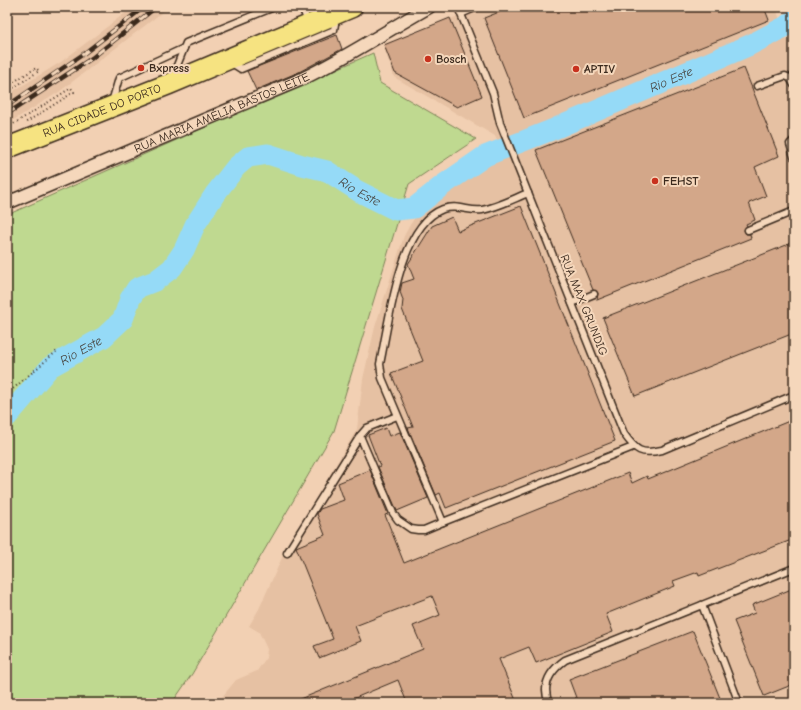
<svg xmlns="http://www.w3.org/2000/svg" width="801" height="710" font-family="'Comic Neue',sans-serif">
<rect width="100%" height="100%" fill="#f2d0b3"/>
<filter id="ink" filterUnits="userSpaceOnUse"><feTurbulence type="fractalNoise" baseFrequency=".025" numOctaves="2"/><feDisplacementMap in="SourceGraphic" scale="8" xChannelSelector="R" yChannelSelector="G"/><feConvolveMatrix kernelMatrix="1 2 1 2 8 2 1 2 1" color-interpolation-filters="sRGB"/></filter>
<g filter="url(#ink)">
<g fill="#e6c1a3">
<path d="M133 7H169L59 92 7 124V95L61 62Z"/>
<path d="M483 7H776L784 35 794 48V703H217L236 680 257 671 266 658 267 649 259 632 249 626 259 609 285 551 357 429 363 379 375 327 404 236 410 225 416 216 425 208 504 155 495 136 394 77 383 44Z"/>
</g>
<path fill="#bfd990" stroke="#7d8257" d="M373 53 380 83 476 139 409 184 334 431 192 674 172 703H7V215Z"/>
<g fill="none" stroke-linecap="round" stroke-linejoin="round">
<path stroke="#95daf7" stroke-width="21" id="s1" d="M7 417 50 367 104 337 123 319 130 299 137 288 155 281 172 268 184 250 195 225 215 194 236 167 248 157 268 154 302 165 327 171 358 191 396 210 414 208 443 185 485 156 554 129 750 45 790 24 794 20"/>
</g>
<g fill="#d3a789" stroke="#3b2a1e">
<path d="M512 7H764L769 20 524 118 484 18Z"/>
<path d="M450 18 482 96 457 107 395 73 384 45Z"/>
<path d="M337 35 342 49 299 72 256 90 247 71Z"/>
<path d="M744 68 779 156 755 167 766 196 749 203 755 220 746 224 747 226 744 230 746 234H750L751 238 597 300 598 293 593 290 536 150Z"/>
<path d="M521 206 615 441 446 508 440 493 436 495 408 428 413 427 391 373 423 361 402 309 403 300 400 292 402 283 414 279 408 264 432 226 452 217 458 231Z"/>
<path d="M794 242V333L635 396 603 318Z"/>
<path d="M794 419V539L699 576 698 572 673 581 675 586 606 614 613 632 536 663 529 647 499 659 517 703H407L398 680 343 703H291L423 649 413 626 440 615 432 596 355 626 361 641 319 658 314 646 333 639 296 547 325 535 317 514 320 509 344 500 338 483 370 470 388 514 385 515 404 563 628 473 632 483 647 476 648 479Z"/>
<path d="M386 428 389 436 400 432 428 498 397 511 378 467 380 466 368 435Z"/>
<path d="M794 588V684L764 696 734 621 755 613 752 605Z"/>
<path d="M693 631 722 703H578L569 679Z"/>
</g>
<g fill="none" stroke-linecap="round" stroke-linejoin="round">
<g stroke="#3b2a1e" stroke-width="9">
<g id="service">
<path d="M302 7 308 22"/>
<path d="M458 7 493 93 500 123 512 153 624 434C636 451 641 455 662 450L794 395"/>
<path d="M461 14 477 7"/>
<path d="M230 62 241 69 334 30 336 18"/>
<path d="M172 78 186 43 274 7"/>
<path d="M757 86 785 76 790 78 794 85"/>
<path d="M112 102 119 78 184 48"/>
<path d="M794 140 790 144 794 157"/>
<path d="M528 193C513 199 498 207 482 210 469 212 458 204 443 209 399 225 389 323 380 364L382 378 443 522 633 447"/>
<path d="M748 230 794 211"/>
<path d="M572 303 594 294"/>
<path d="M397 416 367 428 360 436 393 513 398 520 411 529 418 530H424L443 522"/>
<path d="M287 553 360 436"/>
<path d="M702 605 739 703"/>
<path d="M549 703C541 685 550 671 565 660L794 568"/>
</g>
</g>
<g stroke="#3b2a1e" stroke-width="15">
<g id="minor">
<path id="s2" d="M7 203 302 79C346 58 386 31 429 7"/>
</g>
</g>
<g stroke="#3b2a1e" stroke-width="23">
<g id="primary">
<path id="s3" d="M7 148 169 84 352 7"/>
</g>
</g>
<g stroke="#3b2a1e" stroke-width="2" stroke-dasharray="1 3" stroke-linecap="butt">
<path d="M7 86 36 68 39 71 7 92"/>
<path d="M7 128 71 88 74 92 25 123"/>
<path d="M7 394 57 351"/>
</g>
<use href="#service" stroke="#f5d7bb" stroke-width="6"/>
<use href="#minor" stroke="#f5d7bb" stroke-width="12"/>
<use href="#primary" stroke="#f6e381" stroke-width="20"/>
<g stroke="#3b2a1e" stroke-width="4.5">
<g id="rail">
<path d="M7 106 82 55 144 7"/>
<path d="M7 114 92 58 156 7"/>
</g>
</g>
<use href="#rail" stroke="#f5d7bb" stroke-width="3" stroke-dasharray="9" stroke-linecap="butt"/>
</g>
</g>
<g fill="#c8321e" stroke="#f5d7bb" stroke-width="1.5">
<circle cx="428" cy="59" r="4"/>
<circle cx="141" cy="68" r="4"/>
<circle cx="576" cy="69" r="4"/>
<circle cx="655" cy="181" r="4"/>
</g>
<g text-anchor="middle" stroke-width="4" stroke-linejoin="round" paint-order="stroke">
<g font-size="12" font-weight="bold" fill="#3b2a1e" stroke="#f5d7bb" text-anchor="start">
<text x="436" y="63">Bosch</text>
<text x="149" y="72">Bxpress</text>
<text x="584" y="73">APTIV</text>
<text x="663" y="185">FEHST</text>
</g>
<g font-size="12" fill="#3b2a1e" stroke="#f5d7bb">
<text dy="4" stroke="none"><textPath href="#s3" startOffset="102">RUA CIDADE DO PORTO</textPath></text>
<text dy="4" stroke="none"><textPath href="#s2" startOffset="233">RUA MARIA AMÉLIA BASTOS LEITE</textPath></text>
<text transform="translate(584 305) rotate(68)" y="4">RUA MAX GRUNDIG</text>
</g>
<g font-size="13" font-style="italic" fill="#48443f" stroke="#f5d7bb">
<text dy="5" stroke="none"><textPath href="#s1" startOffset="833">Rio Este</textPath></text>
<text dy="5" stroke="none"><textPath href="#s1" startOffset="485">Rio Este</textPath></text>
<text dy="5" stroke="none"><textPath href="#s1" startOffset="101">Rio Este</textPath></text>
</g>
</g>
<rect width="801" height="710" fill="none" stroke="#f5d7bb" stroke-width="24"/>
<rect x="12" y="12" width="777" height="686" fill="none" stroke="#3b2a1e" stroke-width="1.5" filter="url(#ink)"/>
</svg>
